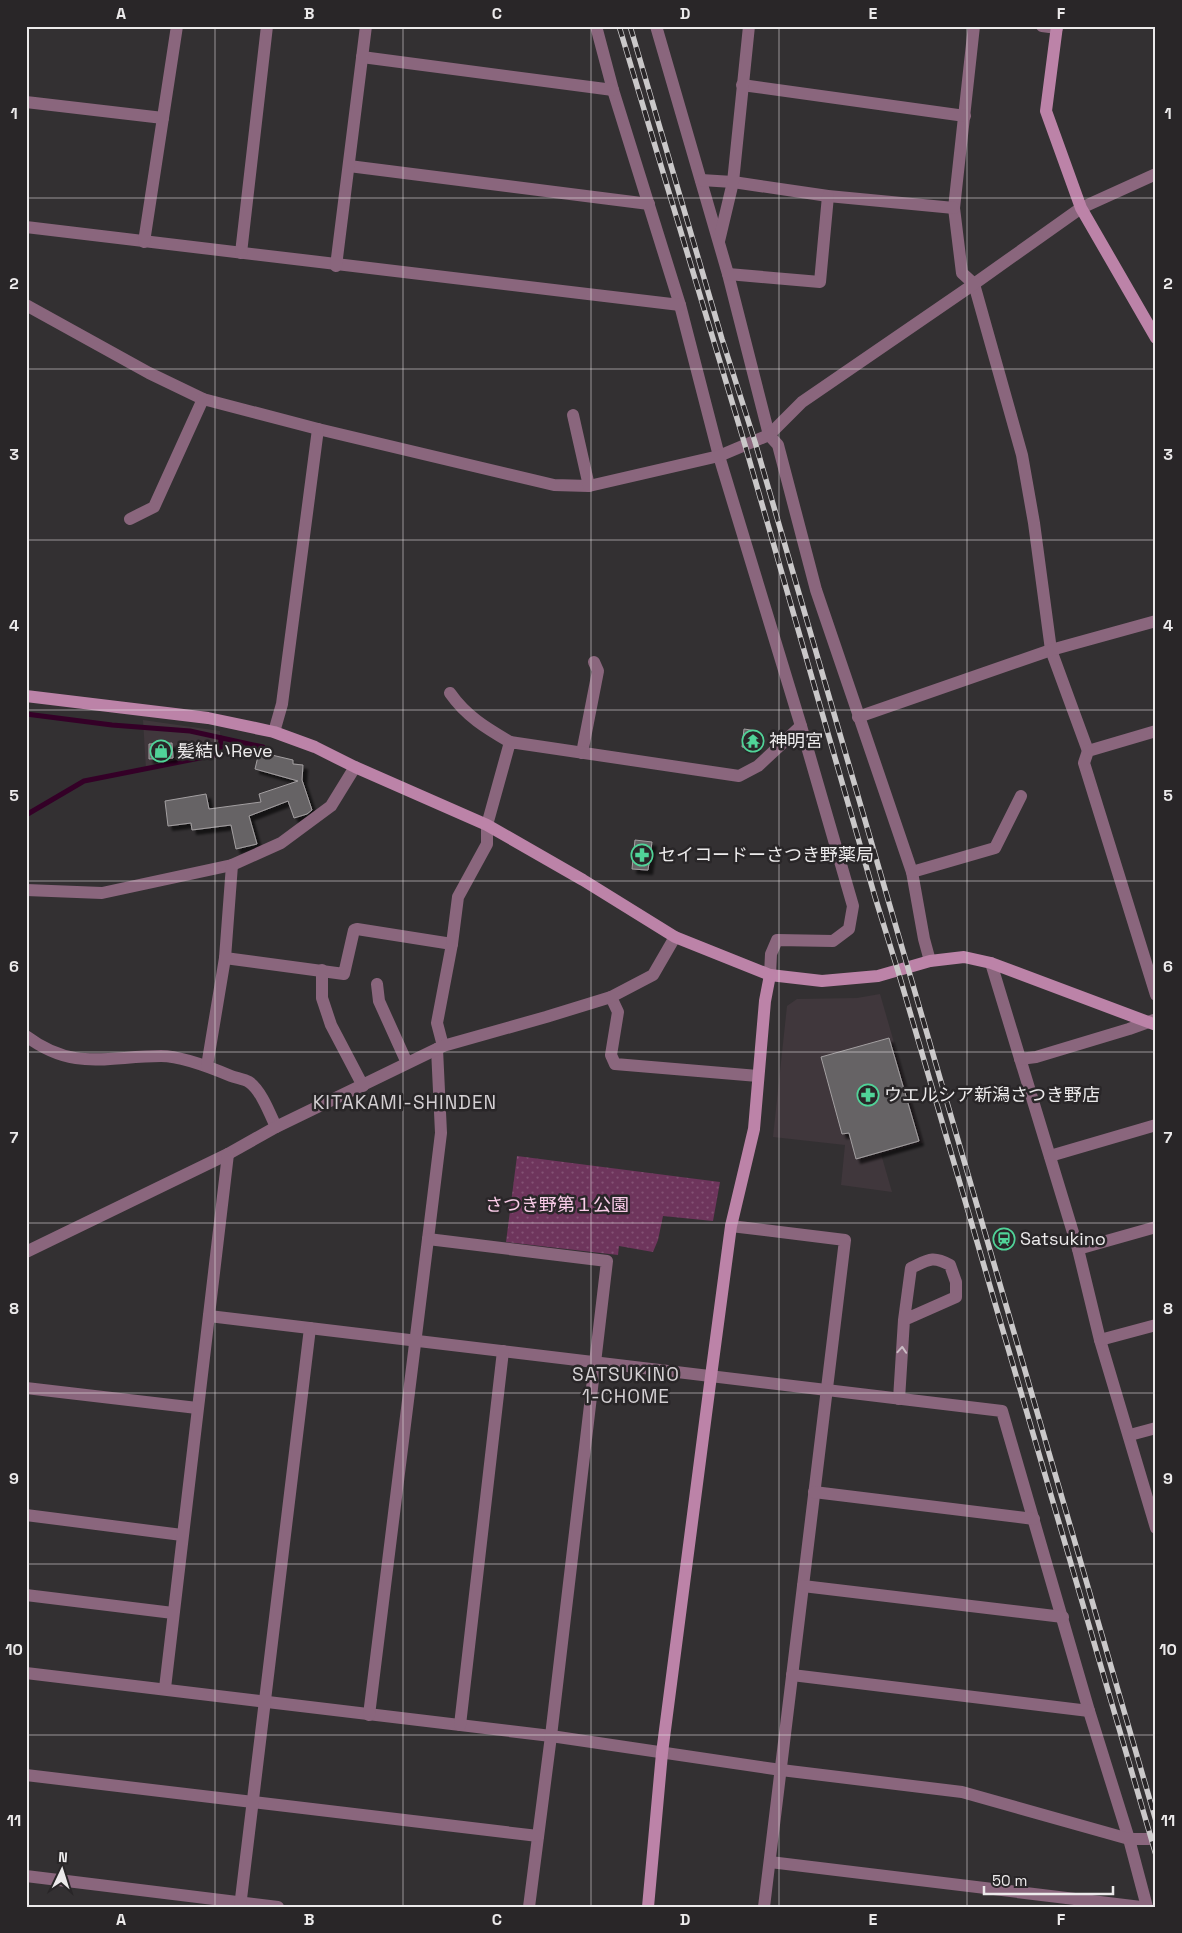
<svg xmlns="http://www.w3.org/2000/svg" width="1182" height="1933" font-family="'Space Grotesk','Noto Sans JP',sans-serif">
<defs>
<pattern id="park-dots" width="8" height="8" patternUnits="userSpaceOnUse" patternTransform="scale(1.25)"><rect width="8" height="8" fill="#6e355c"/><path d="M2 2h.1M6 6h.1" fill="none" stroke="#835274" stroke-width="1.8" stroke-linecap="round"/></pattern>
<filter id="shadow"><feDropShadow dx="4.5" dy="4.5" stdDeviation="1" flood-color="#0009"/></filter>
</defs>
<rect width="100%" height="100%" fill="#333032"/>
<g fill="#40373c">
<path d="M143 720 220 731V750L211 757 146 769Z"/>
<path d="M880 994 923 1143 881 1154 892 1192 841 1185 845 1145 773 1137 787 1006 797 999 857 998Z"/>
</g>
<path fill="url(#park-dots)" d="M517 1156 720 1182 713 1221 663 1216 658 1240 653 1252 619 1246 618 1255 506 1242Z"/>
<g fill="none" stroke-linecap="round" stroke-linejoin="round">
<g stroke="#340027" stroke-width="5">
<path d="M26 714 112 725 190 731 263 747"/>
<path d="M26 815 84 781 215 755 220 750 221 738"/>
</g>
</g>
<g fill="#666365" stroke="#a39fa1" filter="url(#shadow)">
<path d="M744 729 757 731 755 748 742 747Z"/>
<path d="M172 743 173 758 149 759V744Z"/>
<path d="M259 752 293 760V764L303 765 302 780 312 810 307 814 294 818 288 801 249 816 257 844 236 849 231 825 192 830 191 823 168 826 165 801 206 794 209 809 261 802 259 794 298 781 255 769Z"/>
<path d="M635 840 652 842 648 870 632 869Z"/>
<path d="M889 1038 919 1141 856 1159 849 1133 842 1134 821 1057Z"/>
</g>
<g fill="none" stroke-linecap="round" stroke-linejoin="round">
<g stroke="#8a667d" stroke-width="12">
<path d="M596 26 613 90 680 305 719 456 801 726 853 906 849 929 833 941 777 940 771 954 770 975"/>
<path d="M656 26 728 274 769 435 778 445 816 590 912 872 924 939 930 961"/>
<path d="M974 26 954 208 962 273 974 284 1022 455 1034 523 1051 650 1088 751"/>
<path d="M1042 26 1057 28"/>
<path d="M362 57 613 90"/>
<path d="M742 85 965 116"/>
<path d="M26 102 163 118"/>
<path d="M349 166 649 204"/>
<path d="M701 180 733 182 828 196 954 208"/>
<path d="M26 227C244 255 462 281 680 305"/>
<path d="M719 241 733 182 749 26"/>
<path d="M144 242 177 26"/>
<path d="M241 253 267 26"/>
<path d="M336 266 366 26"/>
<path d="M728 274 820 282 828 196"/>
<path d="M26 305 149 373 203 399 318 429 554 485 589 486 719 456 769 435 802 402 974 284 1081 208 1156 174"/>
<path d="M573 415 589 486"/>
<path d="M130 519 154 507 203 399"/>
<path d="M450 693C466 716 486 728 510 742"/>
<path d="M858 717 1051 650 1156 621"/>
<path d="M1156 731 1088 751 1084 763 1156 995"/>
<path d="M274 732 282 704 318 429"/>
<path d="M582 753 598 671 594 662"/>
<path d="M912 872 995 848 1021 796"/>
<path d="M26 890 102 893 232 865 281 843 331 806 355 767"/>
<path d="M225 958 344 974 354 930 357 929 452 944"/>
<path d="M991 963 1078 1249 1100 1340 1156 1528"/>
<path d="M322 970V998L331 1025 363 1086"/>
<path d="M377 984 379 1001 407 1063"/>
<path d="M611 997 618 1012 611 1055 615 1064 758 1076"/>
<path d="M26 1036C74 1072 108 1056 161 1056 182 1056 212 1068 231 1076 236 1078 244 1079 249 1082 261 1090 270 1114 276 1127"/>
<path d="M443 1046 437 1023 452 944 458 897 487 844V825L510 742 739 776 758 766 801 726"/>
<path d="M1020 1059 1036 1057 1129 1029 1154 1020"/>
<path d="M207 1066 225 958 232 865"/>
<path d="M1050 1156 1156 1125"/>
<path d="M731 1226 845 1240 764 1907"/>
<path d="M428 1239 441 1133 437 1049"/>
<path d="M1078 1249 1156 1227"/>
<path d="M26 1252 228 1154 276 1127 443 1046 546 1017 611 997 653 975 675 937"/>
<path d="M209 1316 1002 1411 1089 1711 1129 1839 1147 1907"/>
<path d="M1100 1340 1156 1325"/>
<path d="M26 1388 197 1408"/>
<path d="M899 1399 904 1320 911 1268C928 1260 932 1255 950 1265L956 1282V1297L904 1320"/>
<path d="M1130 1435 1156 1428"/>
<path d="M814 1492 1034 1519"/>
<path d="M26 1515 182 1535"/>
<path d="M803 1586 1063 1617"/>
<path d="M26 1595 173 1613"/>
<path d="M26 1673 551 1736 781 1770 962 1792 1129 1839H1156"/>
<path d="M792 1675 1089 1711"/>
<path d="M165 1688 228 1154"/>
<path d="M369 1715 428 1239 607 1261 551 1736 529 1907"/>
<path d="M460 1725 503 1351"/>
<path d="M26 1775 538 1836"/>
<path d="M770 1862 1141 1907"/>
<path d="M26 1876 278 1907"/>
<path d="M240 1907 310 1328"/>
</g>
<g stroke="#bc83a8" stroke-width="12">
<path d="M1057 26 1046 111 1081 208 1156 338"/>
<path d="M26 696 208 718 274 732 315 747 355 767 487 825 583 880 675 937 770 975 822 981 878 976 930 961 964 957 991 963 1156 1025"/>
<path d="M648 1907 662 1753 711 1376 731 1226 754 1129 765 1001 770 975"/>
</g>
<g stroke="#cac8c9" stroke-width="5.5">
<g id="rail">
<path d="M619 26 745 445 875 897 898 971 1156 1855"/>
<path d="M630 26 722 339 755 442 1156 1821"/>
</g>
</g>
<use href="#rail" stroke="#292628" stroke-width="4" stroke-dasharray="11" stroke-linecap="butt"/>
</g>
<defs><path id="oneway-chevron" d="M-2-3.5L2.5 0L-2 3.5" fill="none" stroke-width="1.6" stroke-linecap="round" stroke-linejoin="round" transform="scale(1.25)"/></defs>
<use stroke="#cabcc4" href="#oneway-chevron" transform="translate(902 1350) rotate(-86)"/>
<path fill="none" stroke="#eceaeb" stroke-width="1" stroke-opacity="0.55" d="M215 26V1907M403 26V1907M591 26V1907M779 26V1907M967 26V1907M26 198H1156M26 369H1156M26 540H1156M26 710H1156M26 881H1156M26 1052H1156M26 1223H1156M26 1393H1156M26 1564H1156M26 1735H1156"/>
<defs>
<g id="temple-ring" transform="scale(1.125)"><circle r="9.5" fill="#292628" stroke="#50d398" stroke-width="1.5"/><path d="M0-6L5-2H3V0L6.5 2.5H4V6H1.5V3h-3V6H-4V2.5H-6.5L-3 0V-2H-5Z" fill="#50d398"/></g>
<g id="shop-ring" transform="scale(1.125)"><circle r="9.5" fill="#292628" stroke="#50d398" stroke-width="1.5"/><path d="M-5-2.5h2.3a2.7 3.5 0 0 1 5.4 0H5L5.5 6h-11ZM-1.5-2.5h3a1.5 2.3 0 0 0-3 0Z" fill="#50d398"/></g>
<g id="pharmacy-ring" transform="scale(1.125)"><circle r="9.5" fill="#292628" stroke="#50d398" stroke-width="1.5"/><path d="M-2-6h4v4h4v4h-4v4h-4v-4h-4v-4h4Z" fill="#50d398"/></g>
<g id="station-ring" transform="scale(1.125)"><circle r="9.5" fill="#292628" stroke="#50d398" stroke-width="1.5"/><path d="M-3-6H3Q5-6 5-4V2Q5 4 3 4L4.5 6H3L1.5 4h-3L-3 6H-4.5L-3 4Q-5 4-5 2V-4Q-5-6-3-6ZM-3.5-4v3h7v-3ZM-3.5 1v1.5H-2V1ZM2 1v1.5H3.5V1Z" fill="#50d398"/></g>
</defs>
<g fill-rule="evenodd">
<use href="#temple-ring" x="753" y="741"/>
<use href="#shop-ring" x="161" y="751"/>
<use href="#pharmacy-ring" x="642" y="855"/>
<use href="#pharmacy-ring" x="868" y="1095"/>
<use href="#station-ring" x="1004" y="1239"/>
</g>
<g text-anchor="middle" stroke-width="5" stroke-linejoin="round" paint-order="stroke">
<g font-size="18" fill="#eceaeb" stroke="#292628" text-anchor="start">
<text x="769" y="747">神明宮</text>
<text x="177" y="757">髪結いReve</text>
<text x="658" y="861">セイコードーさつき野薬局</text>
<text x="884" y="1101">ウエルシア新潟さつき野店</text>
<text x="1020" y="1245">Satsukino</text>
</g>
<g font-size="18" fill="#facde9" stroke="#292628">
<text x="557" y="1211">さつき野第１公園</text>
</g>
<g font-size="19" letter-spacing="1" fill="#d3cfd2" stroke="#292628">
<text x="405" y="1109">KITAKAMI-SHINDEN</text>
<text x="626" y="1381">SATSUKINO<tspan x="626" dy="22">1-CHOME</tspan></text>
</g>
</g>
<rect width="1182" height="1933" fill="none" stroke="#292628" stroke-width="55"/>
<g transform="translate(62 1870) rotate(4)" stroke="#292628" stroke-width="4" paint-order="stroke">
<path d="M0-4L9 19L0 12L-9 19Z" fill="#eceaeb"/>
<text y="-8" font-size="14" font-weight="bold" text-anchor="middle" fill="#eceaeb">N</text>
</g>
<path d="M984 1886v8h129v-8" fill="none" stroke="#eceaeb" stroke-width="2.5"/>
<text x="992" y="1886" font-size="15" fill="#eceaeb" stroke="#292628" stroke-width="4" paint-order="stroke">50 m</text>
<rect x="28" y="28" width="1126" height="1878" fill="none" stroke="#eceaeb" stroke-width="2"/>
<g font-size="16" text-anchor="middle" font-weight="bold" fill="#eceaeb">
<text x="121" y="19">A</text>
<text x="309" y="19">B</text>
<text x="497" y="19">C</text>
<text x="685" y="19">D</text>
<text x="873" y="19">E</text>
<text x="1061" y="19">F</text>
<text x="14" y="119">1</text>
<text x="1168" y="119">1</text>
<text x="14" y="289">2</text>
<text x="1168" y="289">2</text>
<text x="14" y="460">3</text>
<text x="1168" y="460">3</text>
<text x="14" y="631">4</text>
<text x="1168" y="631">4</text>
<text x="14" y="801">5</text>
<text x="1168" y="801">5</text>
<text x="14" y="972">6</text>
<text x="1168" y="972">6</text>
<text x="14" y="1143">7</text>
<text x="1168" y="1143">7</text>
<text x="14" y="1314">8</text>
<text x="1168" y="1314">8</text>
<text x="14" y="1484">9</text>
<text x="1168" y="1484">9</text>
<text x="14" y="1655">10</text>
<text x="1168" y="1655">10</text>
<text x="14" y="1826">11</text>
<text x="1168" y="1826">11</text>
<text x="121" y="1925">A</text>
<text x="309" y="1925">B</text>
<text x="497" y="1925">C</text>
<text x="685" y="1925">D</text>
<text x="873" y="1925">E</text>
<text x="1061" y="1925">F</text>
</g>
</svg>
